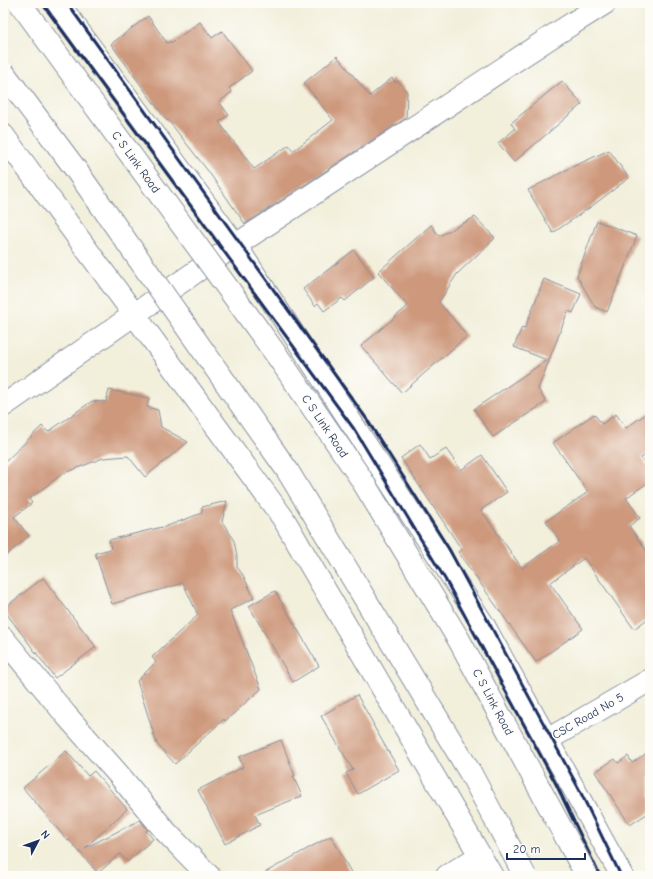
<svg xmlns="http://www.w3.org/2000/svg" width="653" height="879" font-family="'Comic Neue',sans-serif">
<rect width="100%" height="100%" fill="#fdfcf7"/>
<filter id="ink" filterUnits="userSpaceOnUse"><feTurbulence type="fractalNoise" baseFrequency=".025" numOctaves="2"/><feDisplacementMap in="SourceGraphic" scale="8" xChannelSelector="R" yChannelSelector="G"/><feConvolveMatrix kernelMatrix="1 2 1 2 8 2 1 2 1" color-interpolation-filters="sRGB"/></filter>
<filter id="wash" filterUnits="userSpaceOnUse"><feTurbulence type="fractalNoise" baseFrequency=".012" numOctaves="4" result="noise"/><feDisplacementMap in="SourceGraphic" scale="16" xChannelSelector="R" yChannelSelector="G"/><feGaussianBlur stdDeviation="0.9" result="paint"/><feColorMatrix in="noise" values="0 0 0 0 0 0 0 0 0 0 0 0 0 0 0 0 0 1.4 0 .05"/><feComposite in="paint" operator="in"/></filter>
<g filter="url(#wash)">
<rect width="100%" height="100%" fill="#f2efdb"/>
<g id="blocks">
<g fill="#cd987b">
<path d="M148 16 167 43 170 41 171 43 200 22 212 38 222 31 252 71 229 88 232 92 219 102 229 115 219 122 254 169 289 145 293 151 333 120 304 83 337 56 370 96 392 78 396 83 398 81 407 92 406 118 245 224 208 171 168 120 167 121 111 44Z"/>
<path d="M562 81 582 104 514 162 498 143 515 129 511 123Z"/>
<path d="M609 150 629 178 592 206 553 233 528 190 570 168Z"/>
<path d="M475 217 495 238 457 274 439 302 467 336 402 393 361 346 408 306 378 272 431 225 439 236Z"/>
<path d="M597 221 637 236 607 312 595 307 577 276Z"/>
<path d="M354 250 374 277 345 301 342 298 324 311 318 303 315 306 303 289Z"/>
<path d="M544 279 581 294 573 313 568 311 538 389 546 402 493 437 474 409 547 360 514 347 522 327 525 328Z"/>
<path d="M109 390 149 398 147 407 158 410 161 427 188 442 145 477 128 456 103 458 62 474 29 499 32 503 14 517 29 536 3 558V464L42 426 48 432 92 401 106 402Z"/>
<path d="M650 411V452L641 458 650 470V481L626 498 640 518 629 526 650 556V617L634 629 584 558 550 583 583 629 536 662 458 552 462 550 401 458 420 444 430 459 446 449 461 470 482 455 507 492 481 510 522 568 560 541 546 521 588 492 553 443 594 414 602 424 616 414 626 428Z"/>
<path d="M227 501 222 522 228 530 234 541 237 556V567L243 575 254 598 230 610 261 689 225 721 224 719 175 764 157 744 137 681 156 662 152 657 198 615 183 583 112 604 95 553 111 549 109 540 162 527V528L202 513V507Z"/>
<path d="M43 578 96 647 55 678 3 609Z"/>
<path d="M275 591 319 666 293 682 249 606Z"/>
<path d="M357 695 374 725H373L399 770 358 794 346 773 353 770 321 716Z"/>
<path d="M281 740 295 776H293L302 796 255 815 260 825 225 844 198 790 243 767 239 757Z"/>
<path d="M66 751 88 776 94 771 127 809 85 848 140 820 148 830 146 831 153 839 127 862 120 854 98 873 69 840 68 841 23 788Z"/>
<path d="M650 751V812L630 825 595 772 615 759 618 763 628 756 632 763Z"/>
<path d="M331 836 353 876H259L307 849Z"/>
</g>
</g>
</g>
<g filter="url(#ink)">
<use href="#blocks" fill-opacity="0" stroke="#868f9c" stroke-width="1"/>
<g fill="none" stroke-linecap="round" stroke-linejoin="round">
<g stroke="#868f9c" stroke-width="24">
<g id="minor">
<path d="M58 3 236 246 483 624 622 876"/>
<path d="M3 135 283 518 492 876"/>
<path d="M3 406 201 268 551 37 605 3"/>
<path d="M3 638 66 715 119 775 167 833 209 876"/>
<path d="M547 740 650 680"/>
<path d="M447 876 480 856"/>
</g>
</g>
<use href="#minor" stroke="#fff" stroke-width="22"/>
<g stroke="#1b2f5e" stroke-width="3">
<path d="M42 3 354 429 445 579 556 784 600 876"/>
<path d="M67 3 366 418 449 549 579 789 621 876"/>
</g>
<g stroke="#868f9c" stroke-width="24" stroke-linecap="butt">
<g id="primary-bridge">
<path d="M20 3 278 357 360 477 459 640 587 876"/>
<path d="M3 72 74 167 287 470 471 774 525 876"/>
</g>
</g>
<use href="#primary-bridge" stroke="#fff" stroke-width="22"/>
</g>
</g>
<g text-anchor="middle" stroke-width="3" stroke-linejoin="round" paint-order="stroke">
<g font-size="12" fill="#1b2f5e" stroke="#fdfcf7">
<text transform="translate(136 162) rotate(54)" y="4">C S Link Road</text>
<text transform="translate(325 426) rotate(56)" y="4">C S Link Road</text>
<text transform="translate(493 702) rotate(62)" y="4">C S Link Road</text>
<text transform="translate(588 716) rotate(-30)" y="4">CSC Road No 5</text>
</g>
</g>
<rect width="653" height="879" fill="none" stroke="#fdfcf7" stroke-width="16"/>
<g transform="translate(38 841) rotate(49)" stroke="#fdfcf7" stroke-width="3" paint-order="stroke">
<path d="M0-3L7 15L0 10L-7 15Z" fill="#1b2f5e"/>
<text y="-6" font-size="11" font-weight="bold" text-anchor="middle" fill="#1b2f5e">N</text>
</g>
<path d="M507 853v6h78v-6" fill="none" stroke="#1b2f5e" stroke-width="2"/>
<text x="513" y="853" font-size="12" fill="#1b2f5e" stroke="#fdfcf7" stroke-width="3" paint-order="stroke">20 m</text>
</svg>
